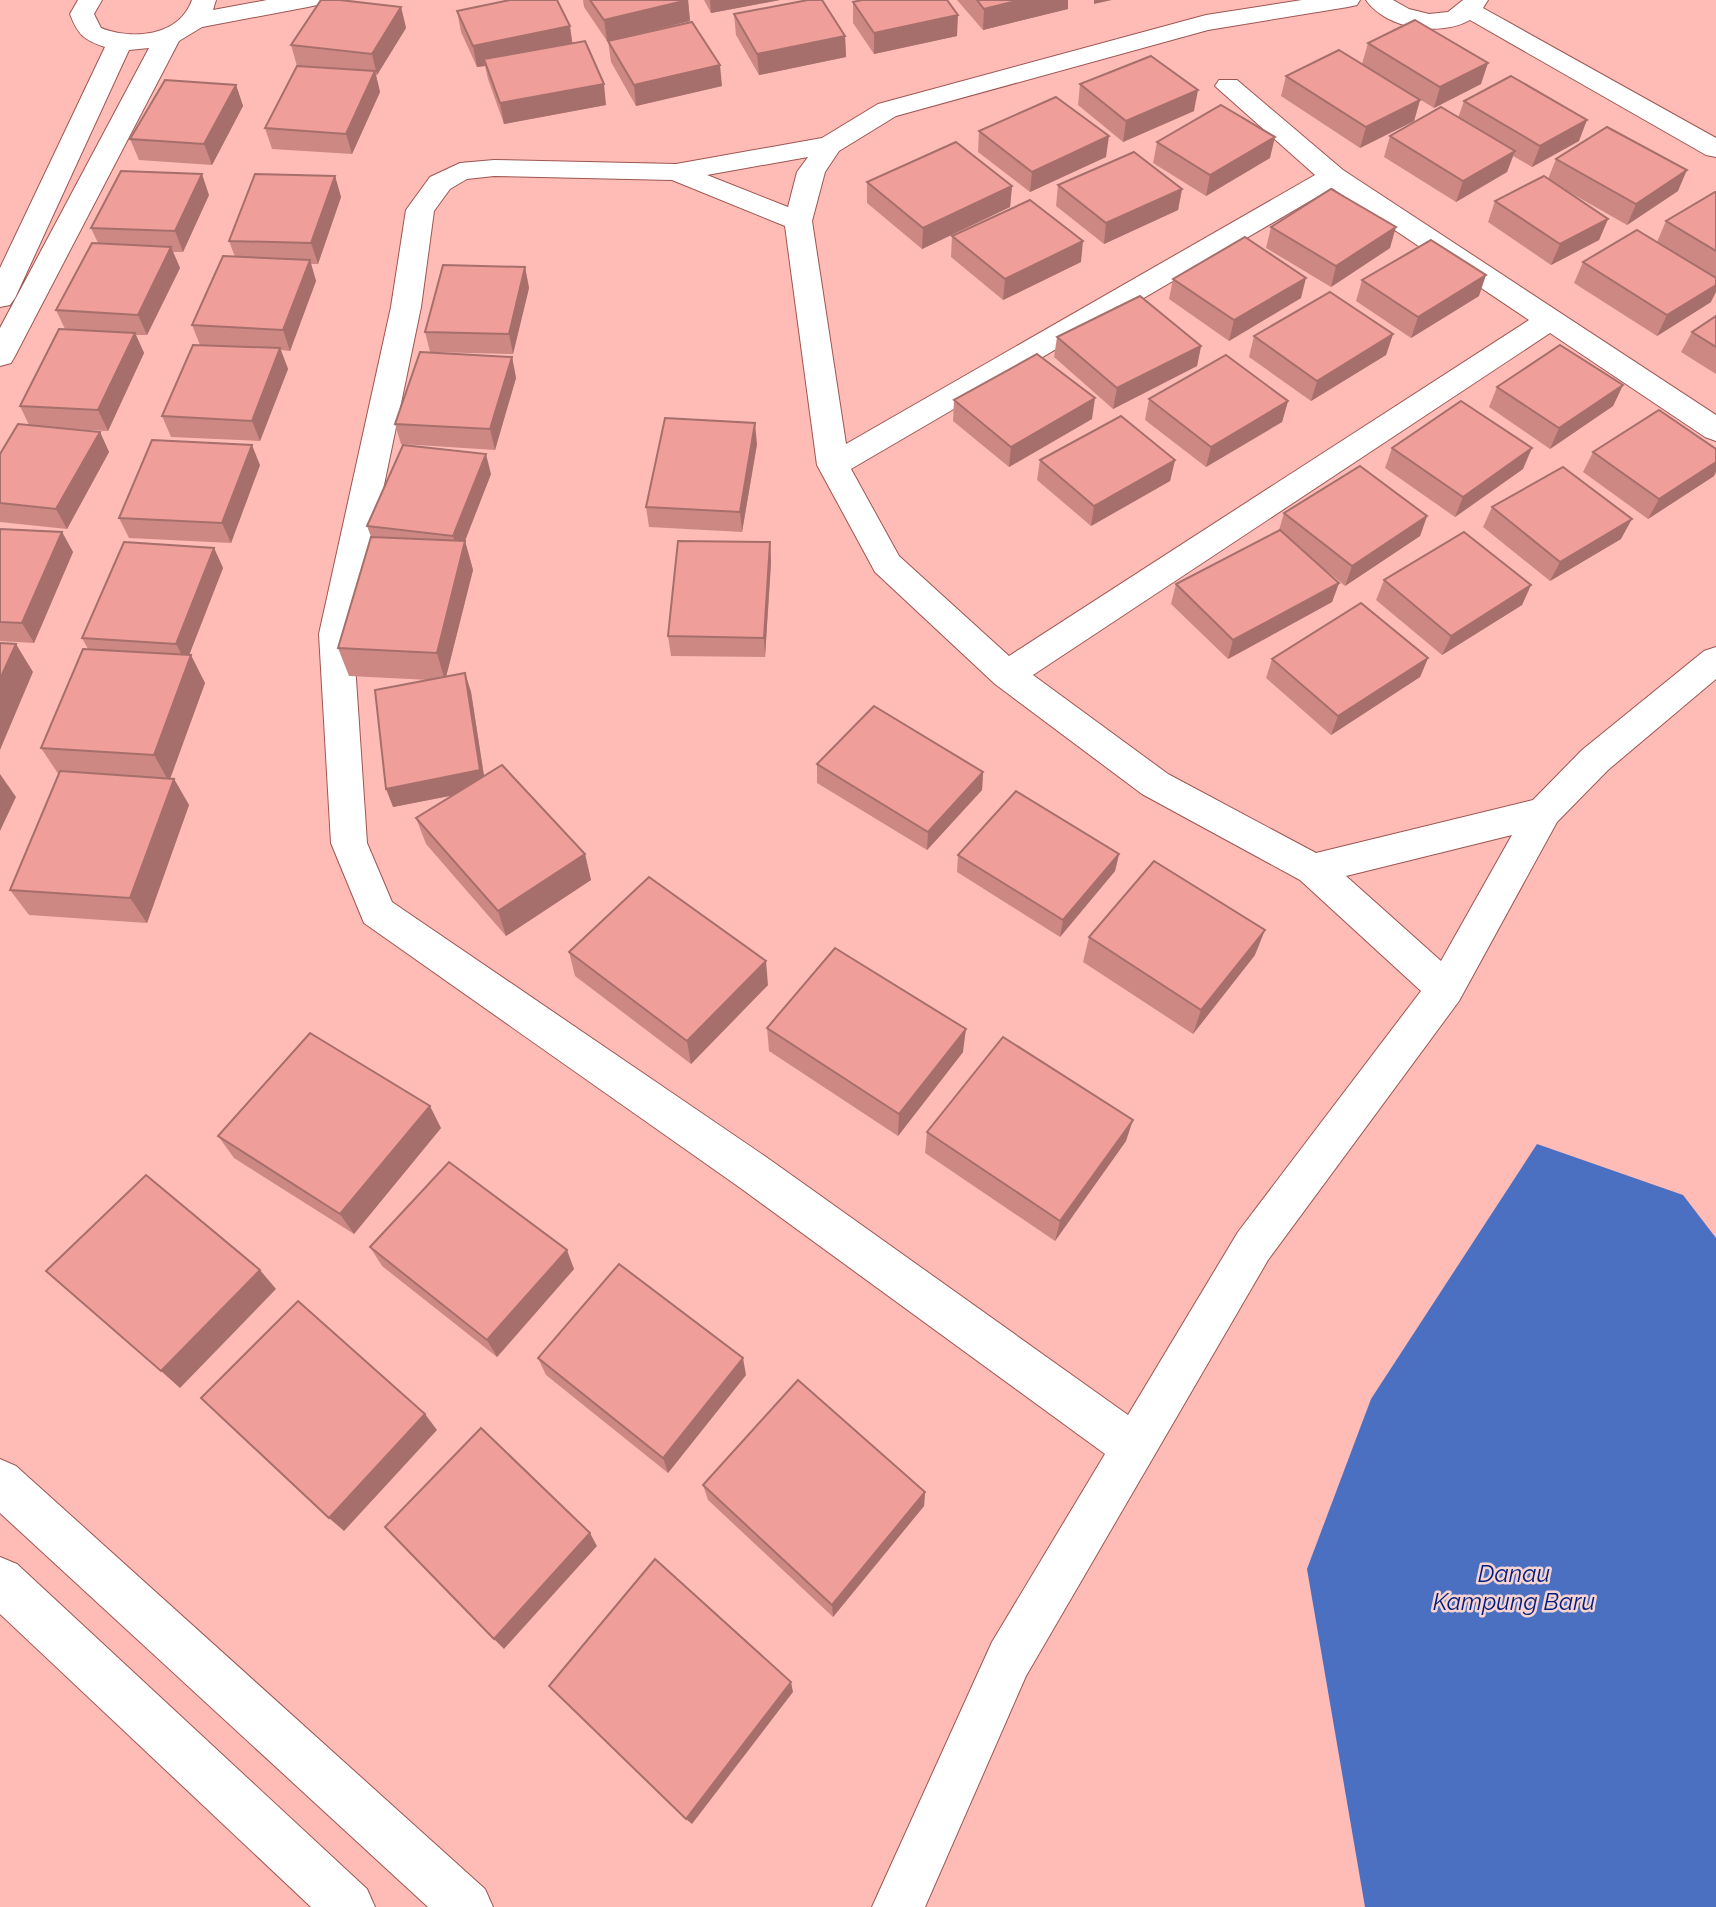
<svg xmlns="http://www.w3.org/2000/svg" width="1716" height="1907" font-family="Raleway,sans-serif">
<rect width="100%" height="100%" fill="#ffbcb7"/>
<path fill="#4b70c1" d="M1537 1144 1683 1195 1716 1238V1907H1365L1307 1569 1371 1399Z"/>
<g fill="none" stroke-linecap="round" stroke-linejoin="round">
<g stroke="#9e5551" stroke-width="2">
<g id="minor">
<path d="M78 0H102L94 14 101 28C132 40 179 37 192 0H216L213 10 267 0H320L317 5 308 7 202 27 179 41 15 356 11 363 0 366V328L149 48 129 50 15 298 10 305 0 307V268L105 47C84 40 78 35 70 14Z"/>
<path d="M1302 0H1360L1357 5 1348 7 1208 30 896 116 839 151 825 172 812 221 846 444 1315 175 1215 86 1219 80H1237L1343 170 1716 415V441L1705 437 1550 333 1033 675 1168 774 1316 853 1533 800 1582 750 1704 651 1716 647V679L1608 770 1557 822 1459 1001 1268 1260 1026 1676 925 1907H872L992 1642 1105 1454 739 1187 364 923 331 843 319 634 391 307 406 210 430 177 460 163 494 160 676 164 822 138 878 104 1206 15ZM808 157 797 172 788 207 707 175ZM494 176 672 180 785 226 817 465 875 572 995 684 1142 794 1300 880 1421 991 1238 1232 1128 1415 769 1159 392 902 367 843 353 634 421 307 434 211 450 189 467 179ZM1332 188 1529 320 1009 656 899 556 851 469ZM1512 835 1441 961 1346 876Z"/>
<path d="M1366 0H1393L1409 9 1429 14 1448 12 1463 0H1488L1483 8 1716 138V157L1706 155 1470 20C1440 37 1386 29 1366 0Z"/>
<path d="M0 1459 16 1466 485 1889 493 1907H428L0 1513Z"/>
<path d="M0 1557 17 1564 367 1889 375 1907H311L0 1614Z"/>
</g>
</g>
<use href="#minor" fill="#fff" fill-rule="evenodd"/>
</g>
<g fill="#ce8884">
<path d="M583 0H688L690 21 609 41 722 86 636 106 611 62 608 41H607L584 7Z"/>
<path d="M704 0H780L711 13Z"/>
<path d="M957 0H1068V9L983 30Z"/>
<path d="M853 2 957 36 874 54 853 23Z"/>
<path d="M401 7 406 28 377 75H376L380 92 352 154 272 149 265 128 297 66 291 45Z"/>
<path d="M457 11 573 43 606 105 504 124 488 79 485 66 477 67 461 32Z"/>
<path d="M734 14 845 36 846 57 759 75 736 35Z"/>
<path d="M1368 43 1481 84 1434 108 1362 64Z"/>
<path d="M1286 76 1420 100 1414 121 1360 148 1281 96Z"/>
<path d="M1080 84 1194 111 1123 142 1078 105Z"/>
<path d="M236 85 243 106 212 165 139 160 130 139Z"/>
<path d="M1464 101 1579 141 1532 167 1513 156 1507 172 1456 202 1384 157 1390 136 1458 118Z"/>
<path d="M979 131 1106 157 1030 192 978 152Z"/>
<path d="M1157 142 1270 158 1206 196 1153 163Z"/>
<path d="M1556 159 1678 191 1627 225 1555 184 1608 219 1599 240 1551 265 1488 222 1495 201 1548 179Z"/>
<path d="M335 176 341 197 318 264H311L316 281 290 351 281 350 288 369 260 441 171 437 162 416 200 345 192 325 235 257 229 241Z"/>
<path d="M867 182 1012 186 1010 207 922 249 867 203Z"/>
<path d="M1058 185 1182 189 1178 210 1104 244 1056 206Z"/>
<path d="M1716 192V278L1657 242 1666 221Z"/>
<path d="M209 195 183 252H173L180 268 147 335H136L144 353 108 431 68 429 100 432 109 452 67 529 0 522V454L29 425 20 406 65 329 56 310 98 243 91 228Z"/>
<path d="M1271 227 1390 248 1331 287 1266 248Z"/>
<path d="M952 236 1081 262 1003 300 951 257Z"/>
<path d="M1583 262 1711 302 1657 336 1574 283Z"/>
<path d="M525 267 529 288 513 354 430 352 425 332Z"/>
<path d="M1173 279 1301 298 1229 341 1169 299Z"/>
<path d="M1362 280 1479 296 1411 338 1356 301Z"/>
<path d="M1716 316V374L1681 352 1692 332Z"/>
<path d="M1393 334 1386 355 1311 401 1249 357 1254 336Z"/>
<path d="M1057 337 1201 346 1197 366 1113 409 1054 357Z"/>
<path d="M512 357 516 378 495 450 401 444 395 424Z"/>
<path d="M1623 385 1613 406 1550 449 1489 407 1497 387Z"/>
<path d="M1149 399 1288 401 1282 422 1206 467 1145 420Z"/>
<path d="M954 400 1092 419 1009 467 953 421Z"/>
<path d="M757 444 742 532 649 527 646 507Z"/>
<path d="M1392 448 1523 469 1455 517 1385 468Z"/>
<path d="M1593 452 1714 476 1648 519 1583 472Z"/>
<path d="M1040 460H1175L1170 481 1091 526 1037 480Z"/>
<path d="M260 465 231 543 129 538 119 518Z"/>
<path d="M491 474 465 541 473 570 446 677 465 673 471 692 484 776 585 854 591 880 506 936 426 844 416 818 453 795 393 807 429 680 349 676 338 648 371 537 367 526Z"/>
<path d="M1492 507 1621 539 1550 581 1483 527Z"/>
<path d="M1284 513 1427 516 1420 536 1345 586 1326 570 1339 583 1332 602 1228 659 1171 604 1176 584 1279 530Z"/>
<path d="M0 529 62 532 73 552 34 643 0 641Z"/>
<path d="M770 542 771 562 765 657 671 656 668 636Z"/>
<path d="M214 548 223 568 189 655 205 683 170 778 174 779 189 805 147 923 29 915 10 890 59 775 41 748 88 649 82 638Z"/>
<path d="M1384 580 1531 585 1522 605 1442 655 1376 600Z"/>
<path d="M1428 658 1420 677 1331 735 1266 678 1272 659Z"/>
<path d="M817 764 983 772 982 790 927 850 817 783Z"/>
<path d="M1119 854 1115 871 1060 937 957 872 958 855Z"/>
<path d="M1089 937 1255 955 1193 1034 1083 962Z"/>
<path d="M569 952 768 985 691 1064 575 976Z"/>
<path d="M767 1028 963 1052 898 1136 769 1051Z"/>
<path d="M441 1128 354 1234 234 1158 218 1136Z"/>
<path d="M927 1132 1126 1141 1055 1241 925 1153Z"/>
<path d="M370 1247 574 1269 497 1357 382 1266Z"/>
<path d="M538 1358 746 1375 668 1473 546 1375Z"/>
<path d="M703 1485 925 1492 924 1506 833 1617 708 1500Z"/>
</g>
<g fill="#a76f6b">
<path d="M688 0 690 21 607 41 604 20Z"/>
<path d="M710 0H780L711 13Z"/>
<path d="M1020 0H1068V9L983 30 984 9Z"/>
<path d="M1094 0H1112L1094 4Z"/>
<path d="M401 7 406 28 377 75 372 54Z"/>
<path d="M958 15 957 36 874 54V33Z"/>
<path d="M570 26 573 47 484 59 485 66 477 67 473 46Z"/>
<path d="M845 36 846 57 759 75 757 54Z"/>
<path d="M1488 63 1481 84 1434 108 1440 87Z"/>
<path d="M720 65 722 86 636 106 634 85Z"/>
<path d="M375 71 380 92 352 154 346 134Z"/>
<path d="M604 84 606 105 504 124 500 103Z"/>
<path d="M236 85 243 106 212 165 204 144Z"/>
<path d="M1198 90 1194 111 1123 142 1126 121Z"/>
<path d="M1420 100 1414 121 1360 148 1366 127Z"/>
<path d="M1587 120 1579 141 1532 167 1540 146Z"/>
<path d="M1109 136 1106 157 1030 192 1032 172Z"/>
<path d="M1275 137 1270 158 1206 196 1210 175Z"/>
<path d="M1515 151 1507 172 1456 202 1463 181Z"/>
<path d="M1687 170 1678 191 1627 225 1636 204Z"/>
<path d="M202 174 209 195 183 252 175 231Z"/>
<path d="M335 176 341 197 318 264 311 243Z"/>
<path d="M1012 186 1010 207 922 249 923 228Z"/>
<path d="M1182 189 1178 210 1104 244 1106 223Z"/>
<path d="M1608 219 1599 240 1551 265 1560 244Z"/>
<path d="M1396 227 1390 248 1331 287 1336 266Z"/>
<path d="M1083 241 1081 262 1003 300 1005 279Z"/>
<path d="M171 247 180 268 147 335 138 315Z"/>
<path d="M310 260 316 281 290 351 283 330Z"/>
<path d="M525 267 529 288 513 354 509 334Z"/>
<path d="M1486 275 1479 296 1411 338 1418 317Z"/>
<path d="M1306 278 1301 298 1229 341 1234 320Z"/>
<path d="M1716 285V292L1711 302 1657 336 1667 315Z"/>
<path d="M135 333 144 353 108 431 98 410Z"/>
<path d="M1393 334 1386 355 1311 401 1317 381Z"/>
<path d="M1201 346 1197 366 1113 409 1117 388Z"/>
<path d="M280 348 288 369 260 441 252 421Z"/>
<path d="M512 357 516 378 495 450 490 429Z"/>
<path d="M1623 385 1613 406 1550 449 1559 428Z"/>
<path d="M1095 398 1092 419 1009 467 1011 447Z"/>
<path d="M1288 401 1282 422 1206 467 1211 447Z"/>
<path d="M755 423 757 444 742 532 740 512Z"/>
<path d="M100 432 109 452 67 529 56 509Z"/>
<path d="M252 445 260 465 231 543 222 523Z"/>
<path d="M1532 448 1523 469 1455 517 1463 497Z"/>
<path d="M486 454 491 474 459 556 453 536Z"/>
<path d="M1175 460 1170 481 1091 526 1094 506Z"/>
<path d="M1716 462V472L1714 476 1648 519 1659 499Z"/>
<path d="M1427 516 1420 536 1345 586 1352 566Z"/>
<path d="M1632 519 1621 539 1550 581 1560 562Z"/>
<path d="M62 532 73 552 34 643 22 623Z"/>
<path d="M465 541 473 570 445 681 437 653Z"/>
<path d="M770 542 771 562 765 657 764 638Z"/>
<path d="M214 548 223 568 186 663 176 644Z"/>
<path d="M1339 583 1332 602 1228 659 1233 640Z"/>
<path d="M1531 585 1522 605 1442 655 1451 636Z"/>
<path d="M16 644 33 672 0 750V679Z"/>
<path d="M191 655 205 683 169 782 154 755Z"/>
<path d="M1428 658 1420 677 1331 735 1338 716Z"/>
<path d="M465 673 471 692 486 789 393 807 386 789Z"/>
<path d="M983 772 982 790 927 850 928 832Z"/>
<path d="M0 774 16 797 0 831Z"/>
<path d="M174 779 189 805 147 923 130 898Z"/>
<path d="M585 854 591 880 506 936 498 911Z"/>
<path d="M1119 854 1115 871 1060 937 1063 920Z"/>
<path d="M1265 930 1255 955 1193 1034 1201 1010Z"/>
<path d="M766 961 768 985 691 1064 687 1041Z"/>
<path d="M966 1029 963 1052 898 1136 899 1114Z"/>
<path d="M430 1106 441 1128 354 1234 340 1214Z"/>
<path d="M1133 1120 1126 1141 1055 1241 1060 1221Z"/>
<path d="M567 1250 574 1269 497 1357 487 1340Z"/>
<path d="M260 1270 276 1289 180 1388 161 1371Z"/>
<path d="M743 1358 746 1375 668 1473 663 1458Z"/>
<path d="M425 1414 437 1430 344 1531 329 1518Z"/>
<path d="M925 1492 924 1506 833 1617 832 1605Z"/>
<path d="M590 1533 597 1546 504 1649 494 1639Z"/>
<path d="M791 1682 793 1692 692 1824 686 1819Z"/>
</g>
<g fill="#ef9e99" stroke="#a76f6b" stroke-width="2">
<path d="M321 0H340L401 7 372 54 291 45Z"/>
<path d="M510 0H557L570 26 473 46 457 11Z"/>
<path d="M590 0H688L604 20Z"/>
<path d="M808 0H822L845 36 757 54 734 14Z"/>
<path d="M862 0H947L958 15 874 33 853 2Z"/>
<path d="M977 0H1020L984 9Z"/>
<path d="M1415 20 1488 63 1440 87 1368 43Z"/>
<path d="M692 22 720 65 634 85 608 41Z"/>
<path d="M585 41 604 84 500 103 484 59Z"/>
<path d="M1339 50 1420 100 1366 127 1286 76Z"/>
<path d="M1151 56 1198 90 1126 121 1080 84Z"/>
<path d="M297 66 375 71 346 134 265 128Z"/>
<path d="M1511 76 1587 120 1540 146 1464 101Z"/>
<path d="M165 80 236 85 204 144 130 139Z"/>
<path d="M1056 97 1109 136 1032 172 979 131Z"/>
<path d="M1221 105 1275 137 1210 175 1157 142Z"/>
<path d="M1441 107 1515 151 1463 181 1390 136Z"/>
<path d="M1607 127 1687 170 1636 204 1556 159Z"/>
<path d="M956 142 1012 186 923 228 867 182Z"/>
<path d="M1134 152 1182 189 1106 223 1058 185Z"/>
<path d="M121 171 202 174 175 231 91 228Z"/>
<path d="M255 174 335 176 311 243 229 241Z"/>
<path d="M1544 176 1608 219 1560 244 1495 201Z"/>
<path d="M1331 189 1396 227 1336 266 1271 227Z"/>
<path d="M1715 192H1716V251L1666 221Z"/>
<path d="M1030 200 1083 241 1005 279 952 236Z"/>
<path d="M1637 230 1716 278V285L1667 315 1583 262Z"/>
<path d="M1245 237 1306 278 1234 320 1173 279Z"/>
<path d="M1431 240 1486 275 1418 317 1362 280Z"/>
<path d="M92 243 171 247 138 315 56 310Z"/>
<path d="M223 256 310 260 283 330 192 325Z"/>
<path d="M443 265 525 267 509 334 425 332Z"/>
<path d="M1330 292 1393 334 1317 381 1254 336Z"/>
<path d="M1140 296 1201 346 1117 388 1057 337Z"/>
<path d="M1716 316V347L1692 332Z"/>
<path d="M59 329 135 333 98 410 20 406Z"/>
<path d="M193 345 280 348 252 421 162 416Z"/>
<path d="M1560 345 1623 385 1559 428 1497 387Z"/>
<path d="M420 352 512 357 490 429 395 424Z"/>
<path d="M1037 354 1095 398 1011 447 954 400Z"/>
<path d="M1226 355 1288 401 1211 447 1149 399Z"/>
<path d="M1461 401 1532 448 1463 497 1392 448Z"/>
<path d="M1659 410 1716 449V462L1659 499 1593 452Z"/>
<path d="M1121 416 1175 460 1094 506 1040 460Z"/>
<path d="M665 418 755 423 740 512 646 507Z"/>
<path d="M18 424 100 432 56 509 0 503V454Z"/>
<path d="M152 440 252 445 222 523 119 518Z"/>
<path d="M403 445 486 454 453 536 367 526Z"/>
<path d="M1360 466 1427 516 1352 566 1284 513Z"/>
<path d="M1563 467 1632 519 1560 562 1492 507Z"/>
<path d="M0 529 62 532 22 623 0 622Z"/>
<path d="M1280 530 1339 583 1233 640 1176 584Z"/>
<path d="M1464 532 1531 585 1451 636 1384 580Z"/>
<path d="M371 537 465 541 437 653 338 648Z"/>
<path d="M678 541 770 542 764 638 668 636Z"/>
<path d="M124 542 214 548 176 644 82 638Z"/>
<path d="M1361 603 1428 658 1338 716 1272 659Z"/>
<path d="M0 643 16 644 0 679Z"/>
<path d="M83 649 191 655 154 755 41 748Z"/>
<path d="M465 673 480 770 386 789 375 690Z"/>
<path d="M874 706 983 772 928 832 817 764Z"/>
<path d="M502 765 585 854 498 911 416 818Z"/>
<path d="M60 771 174 779 130 898 10 890Z"/>
<path d="M1016 791 1119 854 1063 920 958 855Z"/>
<path d="M1154 861 1265 930 1201 1010 1089 937Z"/>
<path d="M649 877 766 961 687 1041 569 952Z"/>
<path d="M835 948 966 1029 899 1114 767 1028Z"/>
<path d="M310 1033 430 1106 340 1214 218 1136Z"/>
<path d="M1003 1037 1133 1120 1060 1221 927 1132Z"/>
<path d="M449 1162 567 1250 487 1340 370 1247Z"/>
<path d="M146 1175 260 1270 161 1371 46 1271Z"/>
<path d="M619 1264 743 1358 663 1458 538 1358Z"/>
<path d="M298 1301 425 1414 329 1518 201 1398Z"/>
<path d="M798 1380 925 1492 832 1605 703 1485Z"/>
<path d="M481 1428 590 1533 494 1639 385 1527Z"/>
<path d="M655 1559 791 1682 686 1819 549 1686Z"/>
</g>
<g text-anchor="middle" stroke-width="5" stroke-linejoin="round" paint-order="stroke">
<g font-size="24" font-style="italic" fill="#011e7e" stroke="#f6d3d0">
<text x="1514" y="1582">Danau<tspan x="1514" dy="28">Kampung Baru</tspan></text>
</g>
</g>
</svg>
